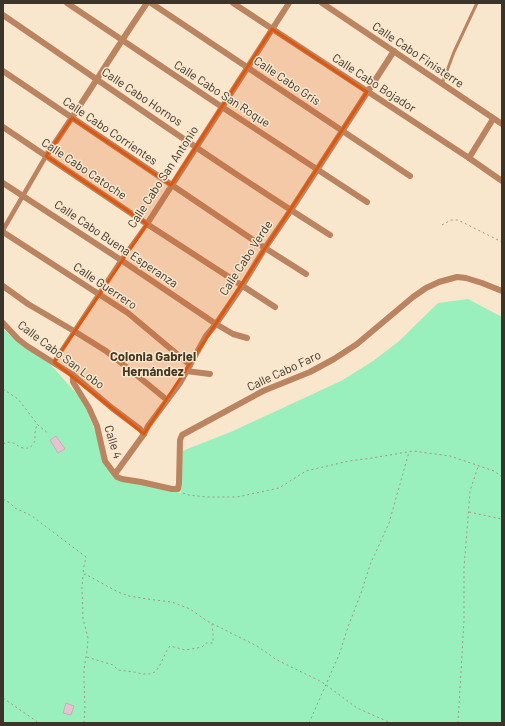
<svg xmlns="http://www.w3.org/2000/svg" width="505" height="726" font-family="Barlow,sans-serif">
<rect width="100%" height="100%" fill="#f8e7cd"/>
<path fill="#9af0bd" d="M468 299 502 317V723H3V329L13 338 51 365 83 401 113 476 181 493 182 451 233 431 341 381 373 361 398 342 438 303Z"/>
<g fill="#e4c4d1" stroke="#cbadb9">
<path d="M56 436 65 449 58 453 50 440Z"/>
<path d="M66 703 74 706 71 715 63 713Z"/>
</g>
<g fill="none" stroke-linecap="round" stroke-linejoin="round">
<g stroke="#a29583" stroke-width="1" stroke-dasharray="2 3" stroke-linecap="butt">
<path d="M442 225 451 220H458L502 242"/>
<path d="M3 389 18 399 38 425 49 434"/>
<path d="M3 444C13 439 14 445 23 448 25 448 27 448 30 448L35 441V433L37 424"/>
<path d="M183 493 188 495 206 497H237L279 488 306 471 349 461 372 458 413 451 450 456 494 471 502 477"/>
<path d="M3 499 10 503 15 508 32 516 86 557 84 566 83 574"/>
<path d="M469 512 502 519"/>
<path d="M87 657 113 665 118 670 134 672 143 674H149L155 672 159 667 166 652 170 646 185 650 197 648 202 647 206 643H213V633L212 624"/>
<path d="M3 698 39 723"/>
<path d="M84 723 85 708 84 682V669L87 651 88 638 83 619 82 588 83 575 85 574 118 592 129 596 147 599 172 602 190 609 207 621 257 646 277 660 322 682 357 708 391 723"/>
<path d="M309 723 339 655 348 627 361 593 370 565 389 523 409 452"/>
<path d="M458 723 464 620V567L467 531 470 491 478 467"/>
</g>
<path stroke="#bb8461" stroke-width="3" d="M442 84 454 52 477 3"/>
<g stroke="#bb8461" stroke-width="4.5">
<path d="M3 230 46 156"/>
<path d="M54 362 121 260 147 224"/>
</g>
<g stroke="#bb8461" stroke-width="6">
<path d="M67 3 222 107 367 202"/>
<path d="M151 3 410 176"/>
<path d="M233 3 469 158 502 181"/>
<path d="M322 3 502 124"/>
<path d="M3 15C111 89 219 165 330 235"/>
<path d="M3 71 265 248 306 274"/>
<path d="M3 127 147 224 275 307"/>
<path d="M46 156C81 106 112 54 147 3"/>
<path d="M469 158 493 119"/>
<path d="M3 183 121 260 216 324 233 334 247 338"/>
<path d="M147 224 289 3"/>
<path d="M3 232 128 313 190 365"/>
<path d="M3 286 28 304 74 331 106 351 139 377 167 400"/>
<path d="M3 323 18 339 27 346 73 375 112 408 140 429 144 434"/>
<path d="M186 371 210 374"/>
<path d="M73 375V382L89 408 97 426 105 461 117 477 122 479 141 482 172 489H178L179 483 180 440 182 435 263 391 310 372 334 359 357 344 413 297 426 288 439 282 457 277 466 278 482 283 502 291"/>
<path d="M115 474 144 434 148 426 180 383 206 336 216 324 242 286 265 248 291 210 394 51"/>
</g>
</g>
<path fill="#df570e" fill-opacity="0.2" stroke="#df570e" stroke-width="3" stroke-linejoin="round" d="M272 29 367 92 144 434 54 362 147 224 46 156 72 118 171 185Z"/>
<g text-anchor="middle" stroke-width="3" stroke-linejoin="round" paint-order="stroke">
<g font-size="12" fill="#3b342a" stroke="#f8e7cd">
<text transform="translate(418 55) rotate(34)" y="4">Calle Cabo Finisterre</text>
<text transform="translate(287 81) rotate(34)" y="4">Calle Cabo Gris</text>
<text transform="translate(374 83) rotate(33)" y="4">Calle Cabo Bojador</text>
<text transform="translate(222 94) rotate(33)" y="4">Calle Cabo San Roque</text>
<text transform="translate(142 97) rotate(34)" y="4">Calle Cabo Hornos</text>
<text transform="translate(110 131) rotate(34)" y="4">Calle Cabo Corrientes</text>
<text transform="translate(84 169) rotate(34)" y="4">Calle Cabo Catoche</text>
<text transform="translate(163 177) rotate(-57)" y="4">Calle Cabo San Antonio</text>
<text transform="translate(116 244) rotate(34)" y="4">Calle Cabo Buena Esperanza</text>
<text transform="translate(246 258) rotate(-57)" y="4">Calle Cabo Verde</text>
<text transform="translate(105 286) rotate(34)" y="4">Calle Guerrero</text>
<text transform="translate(61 355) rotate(37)" y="4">Calle Cabo San Lobo</text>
<text transform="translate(284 371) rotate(-25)" y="4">Calle Cabo Faro</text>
<text transform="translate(113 442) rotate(73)" y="4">Calle 4</text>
</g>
<g font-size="13" font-weight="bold" fill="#423520" stroke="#f8e7cd">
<text x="153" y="361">Colonia Gabriel<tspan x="153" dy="15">Hernández</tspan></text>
</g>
</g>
<rect width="505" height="726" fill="none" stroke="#3b342a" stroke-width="8"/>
</svg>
